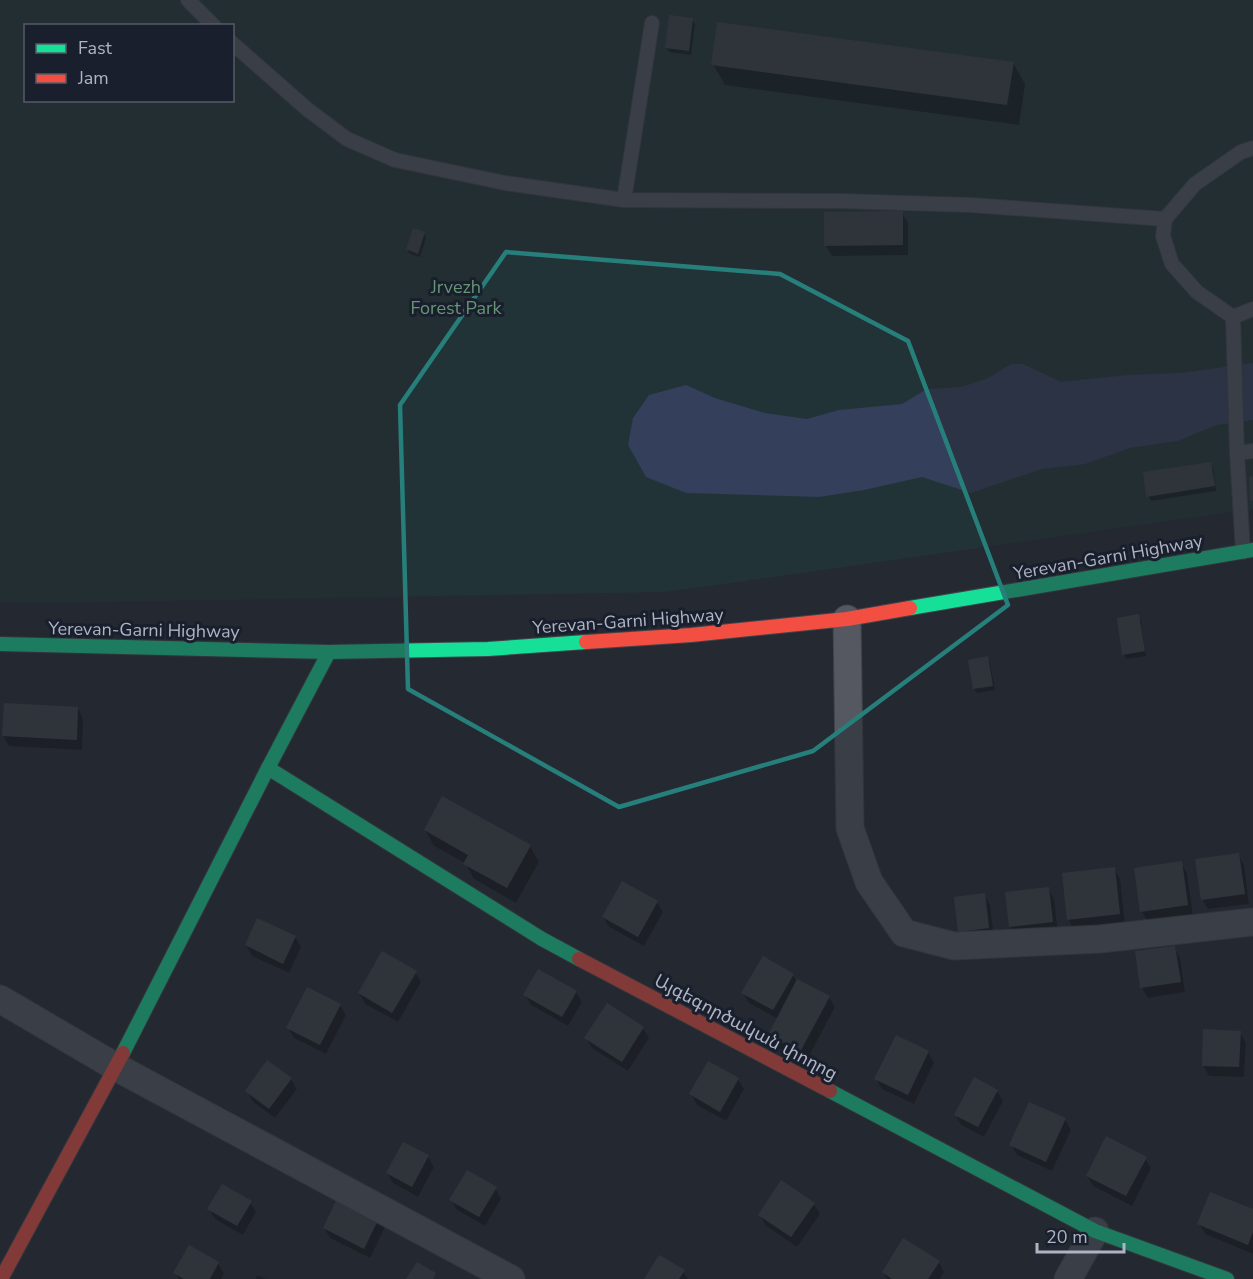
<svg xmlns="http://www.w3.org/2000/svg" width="1253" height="1279" font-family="'Nunito Sans','Noto Sans Armenian',sans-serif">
<rect width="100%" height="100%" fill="#252932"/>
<path fill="#223337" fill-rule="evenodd" d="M0 0H1253V509L666 592 44 603 0 602ZM26 26H232V100H26Z"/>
<path fill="#333f5b" d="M1253 363V420L1217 425 1177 441 1130 448 1085 464 1042 469 971 493 922 477 864 490 819 497 686 493 646 477 628 445 633 418 649 395 686 385 715 398 765 413 807 419 839 410 902 404 927 389 962 387 988 378 1011 364H1023L1061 382 1127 375 1181 373Z"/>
<g fill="#0007">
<path d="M692 20 695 24 691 55 669 52 666 48Z"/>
<path d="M1013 63 1025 84 1019 125 725 85 713 64Z"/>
<path d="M902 213 908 223V255L832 256 826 246Z"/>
<path d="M424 234 426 238 420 257 410 254 407 249Z"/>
<path d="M1210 463 1213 468 1216 491 1151 501 1148 496Z"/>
<path d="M1138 616 1141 620 1146 656 1126 659 1124 654Z"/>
<path d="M987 658 990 663 995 690 977 693 974 689 969 661Z"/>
<path d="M78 708 83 719 82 750 9 746 3 736Z"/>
<path d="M425 830 530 846 539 862 516 903 474 879 465 863 434 846Z"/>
<path d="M1238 855 1244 865 1249 904 1208 909 1202 899Z"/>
<path d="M1181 863 1187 873 1193 915 1148 922 1142 912Z"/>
<path d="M1114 868 1120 879 1125 924 1074 930 1068 919Z"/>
<path d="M1048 888 1054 899 1058 932 1016 937 1010 927 1006 893Z"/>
<path d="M984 894 990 905 994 938 966 941 960 931Z"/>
<path d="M657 902 663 912 644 946 609 927 603 917Z"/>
<path d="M295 937 301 947 289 973 252 956 246 945Z"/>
<path d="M1174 947 1180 958 1185 992 1148 998 1142 988Z"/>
<path d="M415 972 421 982 398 1022 365 1004 359 993Z"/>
<path d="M793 975 797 982 829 997 835 1007 806 1062 775 1046 769 1035 778 1019 749 1003 743 993Z"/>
<path d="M576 992 582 1002 568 1026 531 1005 525 995Z"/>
<path d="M340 1005 346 1015 326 1054 294 1038 288 1028Z"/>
<path d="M643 1028 649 1038 628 1071 592 1048 586 1038Z"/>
<path d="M1240 1032 1246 1043 1244 1077 1209 1076 1203 1066Z"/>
<path d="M928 1052 934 1063 914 1104 882 1089 876 1079Z"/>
<path d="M291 1079 297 1089 275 1118 253 1102 247 1091Z"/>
<path d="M738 1079 744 1089 726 1121 697 1105 691 1094Z"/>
<path d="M997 1091 1003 1101 984 1137 961 1125 955 1115Z"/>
<path d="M1065 1119 1071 1130 1052 1171 1017 1155 1011 1145Z"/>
<path d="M428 1157 434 1167 418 1197 393 1183 387 1173Z"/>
<path d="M1145 1158 1151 1168 1132 1206 1093 1186 1087 1176Z"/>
<path d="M495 1188 501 1199 485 1226 457 1210 451 1200Z"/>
<path d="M250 1202 256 1212 243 1235 215 1219 209 1209Z"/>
<path d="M814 1204 820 1214 797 1247 765 1225 760 1215Z"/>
<path d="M1253 1211V1254L1205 1234 1199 1224Z"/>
<path d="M379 1217 385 1227 370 1258 330 1238 324 1228Z"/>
<path d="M939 1262 944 1272 940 1279H887L884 1273Z"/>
<path d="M218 1263 224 1274 221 1279H179L175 1273Z"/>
<path d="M683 1271 688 1279H646Z"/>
<path d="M257 1275 266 1279H256Z"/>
</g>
<g fill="#3d4048">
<path d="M669 15 693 18 689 51 665 48Z"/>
<path d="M717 22 1014 62 1007 105 711 65Z"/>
<path d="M903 211V245L824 246V212Z"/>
<path d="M413 228 425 232 418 254 406 249Z"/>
<path d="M1211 462 1215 486 1146 497 1143 472Z"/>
<path d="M1253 476V501H1250L1249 477Z"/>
<path d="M1139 614 1145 651 1122 655 1117 618Z"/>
<path d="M988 656 993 686 973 689 968 660Z"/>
<path d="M4 703 78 707 77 740 2 736Z"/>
<path d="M442 796 531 845 507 888 463 864 468 855 424 830Z"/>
<path d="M1239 853 1245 894 1201 900 1195 859Z"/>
<path d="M1182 861 1188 905 1140 912 1134 868Z"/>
<path d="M1115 867 1120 914 1067 920 1062 873Z"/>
<path d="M622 881 658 901 638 937 602 917Z"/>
<path d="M1049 887 1053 922 1009 927 1005 892Z"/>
<path d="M985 893 989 928 958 932 954 897Z"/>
<path d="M257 918 296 936 283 964 245 945Z"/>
<path d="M1175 946 1181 982 1140 988 1135 951Z"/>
<path d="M382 951 417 971 392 1013 358 993Z"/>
<path d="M763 956 794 974 773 1010 741 993Z"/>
<path d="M538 969 577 991 562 1017 523 995Z"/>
<path d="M797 979 830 996 800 1052 768 1035Z"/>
<path d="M307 987 341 1004 320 1045 286 1028Z"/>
<path d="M607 1003 644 1027 622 1062 584 1038Z"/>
<path d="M1203 1029 1241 1031 1239 1067 1202 1066Z"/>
<path d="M896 1035 929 1051 908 1095 874 1079Z"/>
<path d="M267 1060 292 1078 269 1109 245 1091Z"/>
<path d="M708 1061 739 1078 720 1112 689 1094Z"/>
<path d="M974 1077 998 1090 978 1127 954 1115Z"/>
<path d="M1029 1102 1066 1118 1046 1162 1009 1145Z"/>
<path d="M1106 1136 1147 1157 1126 1196 1086 1176Z"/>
<path d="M403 1142 429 1155 412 1187 386 1173Z"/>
<path d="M467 1170 497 1187 479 1217 449 1200Z"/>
<path d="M781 1180 815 1203 791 1237 758 1215Z"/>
<path d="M222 1184 252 1201 237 1226 207 1209Z"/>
<path d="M1210 1192 1253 1209V1232L1248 1245 1197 1224Z"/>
<path d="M339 1195 380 1216 364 1249 323 1228Z"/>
<path d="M903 1238 940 1261 928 1279H892L882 1272Z"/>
<path d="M189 1245 219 1262 210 1279H184L173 1273Z"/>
<path d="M659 1255 685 1270 679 1279H644Z"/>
<path d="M417 1262 436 1273 433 1279H406Z"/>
</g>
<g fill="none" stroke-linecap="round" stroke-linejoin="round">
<g stroke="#40444a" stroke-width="16">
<g id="lane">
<path d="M188 0 214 26"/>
<path d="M232 43 307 109 347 139 395 160 505 183 624 200 840 201 971 205 1165 219"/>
<path d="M624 200 652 23"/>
<path d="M1233 317 1197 292 1172 264 1163 236 1165 219 1195 184 1241 152 1253 148"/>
<path d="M1237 453 1253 451"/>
<path d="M1243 552 1237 453 1233 317 1253 309"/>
</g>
</g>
<g stroke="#40444a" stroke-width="29">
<g id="street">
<path d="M847 619 850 828 869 882 904 933 954 946 1100 939 1253 922"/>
<path d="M0 999 116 1067 511 1279"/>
<path d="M1068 1279 1095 1231"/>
</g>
</g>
<g stroke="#40444a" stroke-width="16">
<g id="fast">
<path d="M910 608 1253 550"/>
<path d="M0 644 329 652 488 649 586 642"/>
<path d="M268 768 542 939 579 959"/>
<path d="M123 1053 268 768 329 652"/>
<path d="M830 1091 1095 1231 1227 1279"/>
</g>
</g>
<g stroke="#40444a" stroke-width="16">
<g id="jam">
<path d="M586 642 691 635 847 619 910 608"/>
<path d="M579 959 830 1091"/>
<path d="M1 1279 123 1053"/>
</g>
</g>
<use href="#lane" stroke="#565861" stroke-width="14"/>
<use href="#street" stroke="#565861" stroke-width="27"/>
<use href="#fast" stroke="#16e098" stroke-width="14"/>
<use href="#jam" stroke="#f24e42" stroke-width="14"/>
</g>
<path d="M0 0H1253V1279H0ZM506 252 780 274 908 341 1008 605 813 751 619 807 408 689 400 405Z" fill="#252932" fill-opacity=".55" fill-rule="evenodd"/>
<path fill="none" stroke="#277f7b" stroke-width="4.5" stroke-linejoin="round" d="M506 252 780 274 908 341 1008 605 813 751 619 807 408 689 400 405Z"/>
<g text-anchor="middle" stroke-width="6" stroke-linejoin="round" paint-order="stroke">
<g font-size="18" fill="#669575" stroke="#191f2c">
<text x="456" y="293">Jrvezh<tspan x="456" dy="21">Forest Park</tspan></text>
</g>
<g font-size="18" fill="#aeb4c4" stroke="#191f2c">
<text transform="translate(1108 557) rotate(-10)" y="6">Yerevan-Garni Highway</text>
<text transform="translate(628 621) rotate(-4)" y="6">Yerevan-Garni Highway</text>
<text transform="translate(144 630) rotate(1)" y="6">Yerevan-Garni Highway</text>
<text transform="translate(746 1027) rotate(28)" y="6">Այգեգործական փողոց</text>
</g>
</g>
<rect x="24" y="24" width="210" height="78" fill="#191f2c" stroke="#555b69" stroke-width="1.5"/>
<rect x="36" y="44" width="30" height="9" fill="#16e098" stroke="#555b69" stroke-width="1.5"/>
<text x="78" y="54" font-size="18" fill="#aeb4c4">Fast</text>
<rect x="36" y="74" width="30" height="9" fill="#f24e42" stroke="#555b69" stroke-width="1.5"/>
<text x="78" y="84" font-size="18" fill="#aeb4c4">Jam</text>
<path d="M1037 1243v9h87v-9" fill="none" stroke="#aeb4c4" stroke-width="3"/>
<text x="1046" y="1243" font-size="18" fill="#aeb4c4" stroke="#191f2c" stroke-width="4.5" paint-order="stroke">20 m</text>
</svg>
